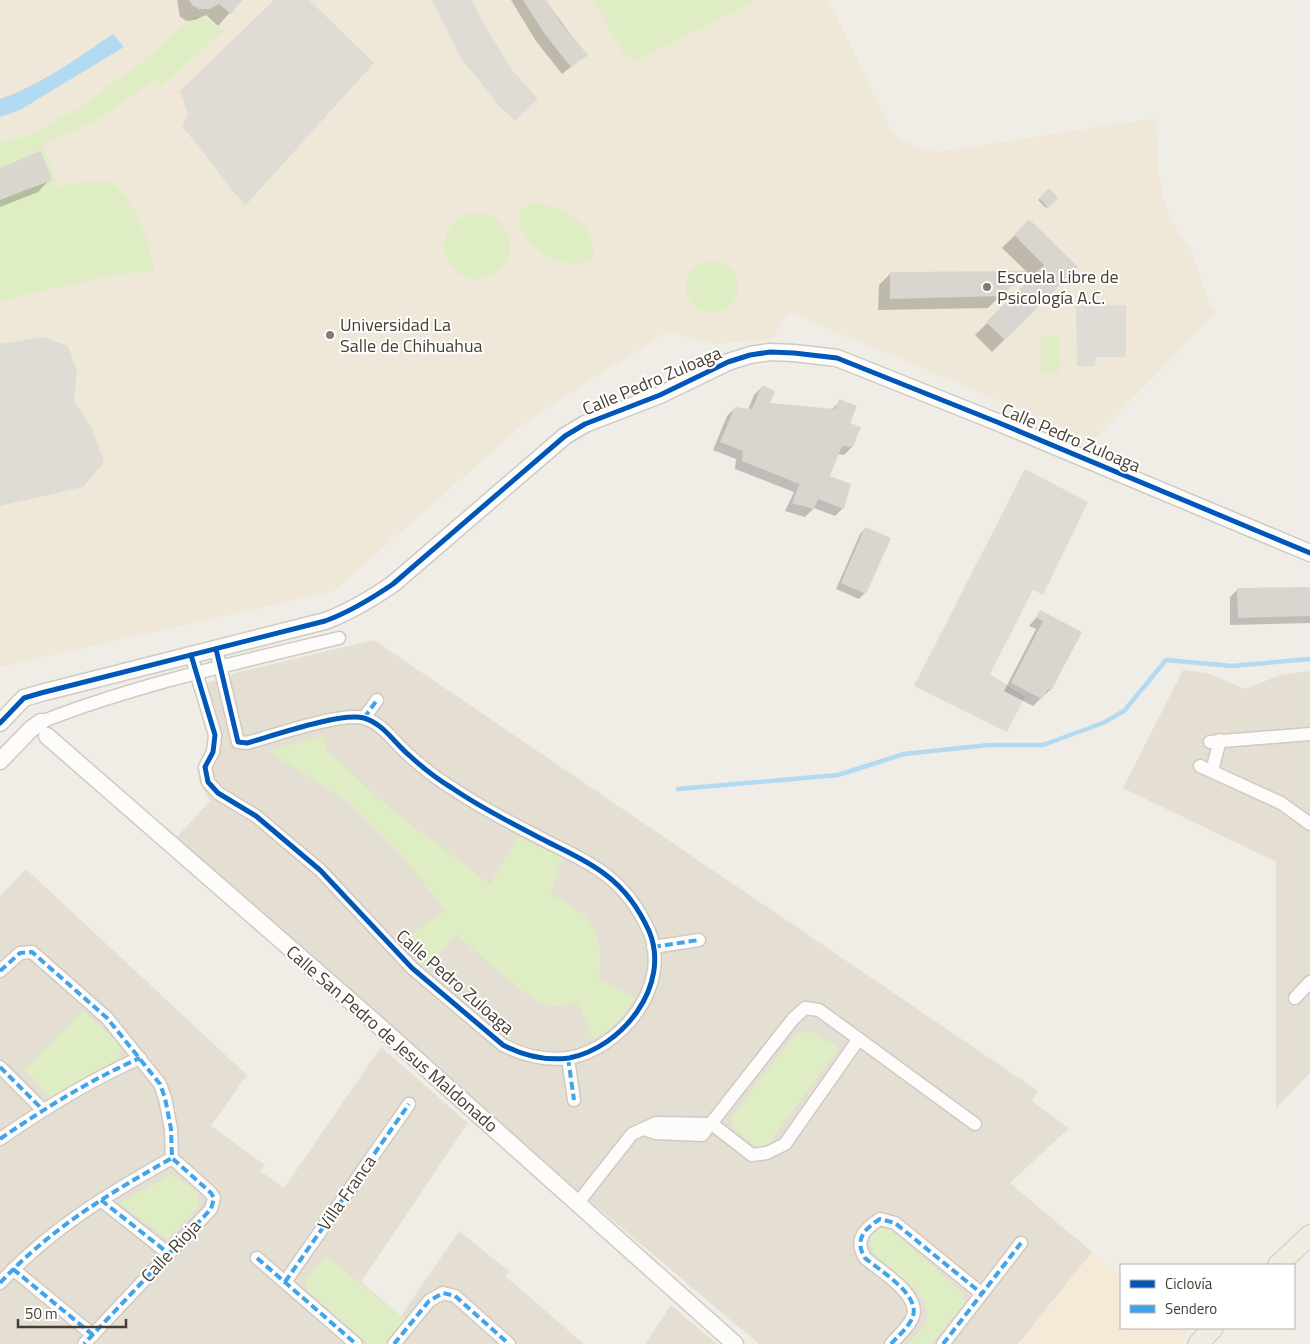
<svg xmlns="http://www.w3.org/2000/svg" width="1310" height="1344" font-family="'Titillium Web',sans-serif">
<rect width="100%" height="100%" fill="#f0ede7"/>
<g fill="#e5dfd3">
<path d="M374 640 1038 1091 1032 1101 1069 1128 1010 1183 1092 1252 1018 1344H759L578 1191 175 839 210 801 200 783 197 769 212 736 199 686 239 672Z"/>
<path d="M1183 670 1207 673 1245 689 1280 675 1310 671V1073L1276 1108V862L1123 788Z"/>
<path d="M26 869 247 1075 211 1126 265 1165 260 1171 284 1188 381 1047 468 1123 361 1282 401 1316 459 1231 509 1271 505 1276 584 1344H0V896Z"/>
<path d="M671 1305 717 1344H645Z"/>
</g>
<path fill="#f5e9d8" d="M1092 1252 1121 1277V1328H1180L1188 1335 1180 1344H1018Z"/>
<path fill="#efe8d8" d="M0 0H829L892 133 913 146 937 152 1156 118 1159 173 1163 197 1172 221 1193 254 1207 298 1216 312 1093 440 791 313H787L772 339 713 344 666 332 527 421 334 591 0 667Z"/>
<g fill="#deedc3">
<path d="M593 0H757L636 61 624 54Z"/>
<path d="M194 16 201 17 224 30 161 86 156 79 96 121 42 144 59 187 80 182H112C138 206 148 238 154 272L119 274 0 301V143L32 134 83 105 146 59Z"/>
<path d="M538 203C565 207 597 226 593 257 567 278 514 244 519 212L527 205Z"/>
<circle cx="477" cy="246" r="33"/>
<circle cx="712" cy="287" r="26"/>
<path d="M1041 336H1059L1060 373H1041Z"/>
<path d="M323 736 327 751 389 808 490 884 518 837 563 857 550 894C593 916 605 930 599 980L635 998 620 1021 593 1040 577 1001C567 1004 557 1008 546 1005 530 1002 473 948 457 935L427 967 403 940 445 911 406 860 347 801 268 751Z"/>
<path d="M83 1011 120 1044 119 1058 50 1098 25 1070Z"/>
<path d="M808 1030 837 1046V1051L766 1147H755L731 1126 732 1116 794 1036Z"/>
<path d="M172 1174 198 1194V1207L167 1239 120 1203Z"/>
<path d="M877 1228H889L964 1294V1303L932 1344H908C913 1338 921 1330 925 1323 942 1281 844 1260 877 1228Z"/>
<path d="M326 1256 405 1319 385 1344H368L307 1291 305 1280Z"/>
</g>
<g fill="#dfdcd6">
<path d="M274 0H309L374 63 245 206 182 126 188 115 180 91Z"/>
<path d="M432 0H472L483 23 513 71 538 99 515 121 501 108 461 58Z"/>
<path d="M1126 305V357H1096L1095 366H1077L1076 306Z"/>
<path d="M43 337 68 346 77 371 74 402 91 426 104 462 83 487 0 506V344Z"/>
<path d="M1025 469 1088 502 1043 595 1033 590 990 674 1025 697 1007 732 914 686Z"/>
</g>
<path fill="#b2daf3" d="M113 34 124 47 20 110 0 117V99C41 85 77 58 113 34Z"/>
<g fill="#0003">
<path d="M177 0H241L218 26 206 15 195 20 187 21 180 17Z"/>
<path d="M511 0H545L586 55 562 74 536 41Z"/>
<path d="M0 169 50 179 38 192 0 207Z"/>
<path d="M1049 190 1057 198 1046 208 1038 200Z"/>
<path d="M1029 221 1076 267 992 352 975 335 1033 278 1002 248Z"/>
<path d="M891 273 1001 295 988 308 878 310 879 285Z"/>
<path d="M762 387 769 404 831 410 840 401 849 424 852 447 844 455 837 454 828 477 843 508 835 516 814 508 805 517 785 511 794 492 735 469 736 459 713 450 727 416 735 408 748 410 754 395Z"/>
<path d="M866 528 865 593 859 599 836 589 860 534Z"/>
<path d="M1310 588V623L1230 625V597L1238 589Z"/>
<path d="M1041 612 1081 633 1050 690 1033 706 1004 691 1036 629 1029 626Z"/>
</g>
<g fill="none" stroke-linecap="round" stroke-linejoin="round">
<path stroke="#b2daf3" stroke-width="4.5" d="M678 789 838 775 904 754 989 745H1043L1103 723 1124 711 1166 660 1232 666 1310 659"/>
</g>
<g fill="#d9d6cf">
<path d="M189 0H242L231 14 219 4 209 9H199L192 5Z"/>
<path d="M523 0H546L560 22 588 55 571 67 544 33Z"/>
<path d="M41 151 52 180 0 200V168Z"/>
<path d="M1049 188 1058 198 1048 208 1039 198Z"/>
<path d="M1029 219 1078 267 1005 340 986 322 1044 265 1014 235Z"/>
<path d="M1026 271 1002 296 890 299V272Z"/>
<path d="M762 385 775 391 770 403 835 409 839 399 857 406 850 423 861 427 853 447 842 446 830 476 851 484 844 509 818 499 814 509 792 503 799 485 804 486 742 461 743 451 720 442 735 407 752 409Z"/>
<path d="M865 527 891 538 866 594 841 583Z"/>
<path d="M1310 587V616L1238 618 1237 588Z"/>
<path d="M1040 610 1082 632 1051 691 1048 689 1042 699 1011 683 1043 621 1036 617Z"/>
</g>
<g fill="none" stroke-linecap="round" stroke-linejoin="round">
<g stroke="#cecac4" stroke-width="15">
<g id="minor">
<path d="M191 655 215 735 213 752 205 767 208 782 218 793 256 816 320 870 412 968 503 1045C522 1055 546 1061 569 1058 622 1048 672 985 649 931 639 909 626 890 606 875 587 860 565 851 544 840 513 824 481 808 452 788 437 779 423 768 410 756 395 744 384 724 364 718 341 712 272 736 247 743L238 742 216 649"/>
<path d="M364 718 377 700"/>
<path d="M41 722C135 685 240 662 339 638"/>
<path d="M1210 742 1310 734"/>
<path d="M1200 766 1281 803 1310 824"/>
<path d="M1212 771 1220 740"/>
<path d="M653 947 699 940"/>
<path d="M0 971 20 953 32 952 107 1018 160 1084 165 1098 171 1129 172 1158 211 1193 214 1198 211 1209 84 1344"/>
<path d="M1295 998 1310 982"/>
<path d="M568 1058 574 1100"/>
<path d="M0 1067 43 1110"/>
<path d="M644 1129 656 1133 702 1135 793 1019 805 1008 819 1010 975 1124"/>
<path d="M0 1139C45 1108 90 1080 140 1058"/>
<path d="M101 1200 168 1253"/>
<path d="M577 1204 632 1134 656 1123 712 1124 752 1155 767 1153 785 1144 858 1040"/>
<path d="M257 1258 356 1344"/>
<path d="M13 1269 93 1335"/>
<path d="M285 1282 409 1104"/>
<path d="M0 1283C50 1229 108 1194 172 1158"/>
<path d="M394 1344 429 1301 443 1293 455 1296 509 1344"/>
<path d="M891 1344C898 1336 910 1326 913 1316 920 1294 879 1270 865 1258 854 1240 864 1229 880 1219L895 1223 981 1293"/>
<path d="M943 1344 1021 1243"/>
</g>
</g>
<g stroke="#cecac4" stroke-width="19">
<g id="tertiary">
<path d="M0 723 24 698 41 693 325 621C350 612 371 599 393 584L565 436 585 424 660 395 728 362 750 355 770 352 794 353 837 358 997 422 1310 553"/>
<path d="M47 736 378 1025 735 1344"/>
<path d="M0 761 31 729 41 722"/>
</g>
</g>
<g stroke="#d4c9b2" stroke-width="22">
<g id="primary">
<path d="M1278 1265 1310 1235"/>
<path d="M1198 1344 1213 1328"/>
</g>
</g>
<use href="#minor" stroke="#fdfcfb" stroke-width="12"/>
<use href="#tertiary" stroke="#fdfcfb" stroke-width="16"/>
<use href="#primary" stroke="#f1ece2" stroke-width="20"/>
<g stroke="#3fa4eb" stroke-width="4" stroke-dasharray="8 4" stroke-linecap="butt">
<path d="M364 718 377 700"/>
<path d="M653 947 699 940"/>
<path d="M0 971 20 953 32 952 107 1018 160 1084 165 1098 171 1129 172 1158 211 1193 214 1198 211 1209 84 1344"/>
<path d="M568 1058 574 1100"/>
<path d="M0 1067 43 1110"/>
<path d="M0 1139C45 1108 90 1080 140 1058"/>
<path d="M101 1200 168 1253"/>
<path d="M257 1258 356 1344"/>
<path d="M13 1269 93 1335"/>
<path d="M285 1282 409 1104"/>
<path d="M0 1283C50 1229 108 1194 172 1158"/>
<path d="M394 1344 429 1301 443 1293 455 1296 509 1344"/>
<path d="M891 1344C898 1336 910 1326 913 1316 920 1294 879 1270 865 1258 854 1240 864 1229 880 1219L895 1223 981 1293"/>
<path d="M943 1344 1021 1243"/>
</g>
<g stroke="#fff" stroke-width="8">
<g id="cycleway">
<path d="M191 655 215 735 213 752 205 767 208 782 218 793 256 816 320 870 412 968 503 1045C522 1055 546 1061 569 1058 622 1048 672 985 649 931 639 909 626 890 606 875 587 860 565 851 544 840 513 824 481 808 452 788 437 779 423 768 410 756 395 744 384 724 364 718 341 712 272 736 247 743L238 742 216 649"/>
<path d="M0 723 24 698 41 693 325 621C350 612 371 599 393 584L565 436 585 424 660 395 728 362 750 355 770 352 794 353 837 358 997 422 1310 553"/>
</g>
</g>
<use href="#cycleway" stroke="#0057b8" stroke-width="5"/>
</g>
<g fill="#827b71" stroke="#fff" stroke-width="2">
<circle cx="987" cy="287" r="5"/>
<circle cx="330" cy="335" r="5"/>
</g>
<g text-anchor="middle" stroke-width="4" stroke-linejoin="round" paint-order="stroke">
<g font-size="18" fill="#463e32" stroke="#fff" text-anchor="start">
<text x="997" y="283">Escuela Libre de<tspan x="997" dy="21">Psicología A.C.</tspan></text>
<text x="340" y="331">Universidad La<tspan x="340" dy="21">Salle de Chihuahua</tspan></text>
</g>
<g font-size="18" fill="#463e32" stroke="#fff">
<text transform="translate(652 381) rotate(-23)" y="6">Calle Pedro Zuloaga</text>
<text transform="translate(1071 438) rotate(23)" y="6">Calle Pedro Zuloaga</text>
<text transform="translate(455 982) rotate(41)" y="6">Calle Pedro Zuloaga</text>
<text transform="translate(392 1039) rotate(41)" y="6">Calle San Pedro de Jesus Maldonado</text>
<text transform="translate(347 1193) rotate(-55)" y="6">Villa Franca</text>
<text transform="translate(171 1251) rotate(-47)" y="6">Calle Rioja</text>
</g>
</g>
<rect x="1120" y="1264" width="175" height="65" fill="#ffffff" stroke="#b5b2ad"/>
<rect x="1130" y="1280" width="25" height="8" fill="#0057b8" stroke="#b5b2ad"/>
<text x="1165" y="1289" font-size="15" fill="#463e32">Ciclovía</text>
<rect x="1130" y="1305" width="25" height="8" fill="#3fa4eb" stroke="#b5b2ad"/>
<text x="1165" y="1314" font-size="15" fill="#463e32">Sendero</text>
<path d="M18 1319v8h108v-8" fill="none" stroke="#463e32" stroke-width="2.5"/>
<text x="25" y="1319" font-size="15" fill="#463e32" stroke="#ffffff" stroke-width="4" paint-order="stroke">50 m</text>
</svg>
